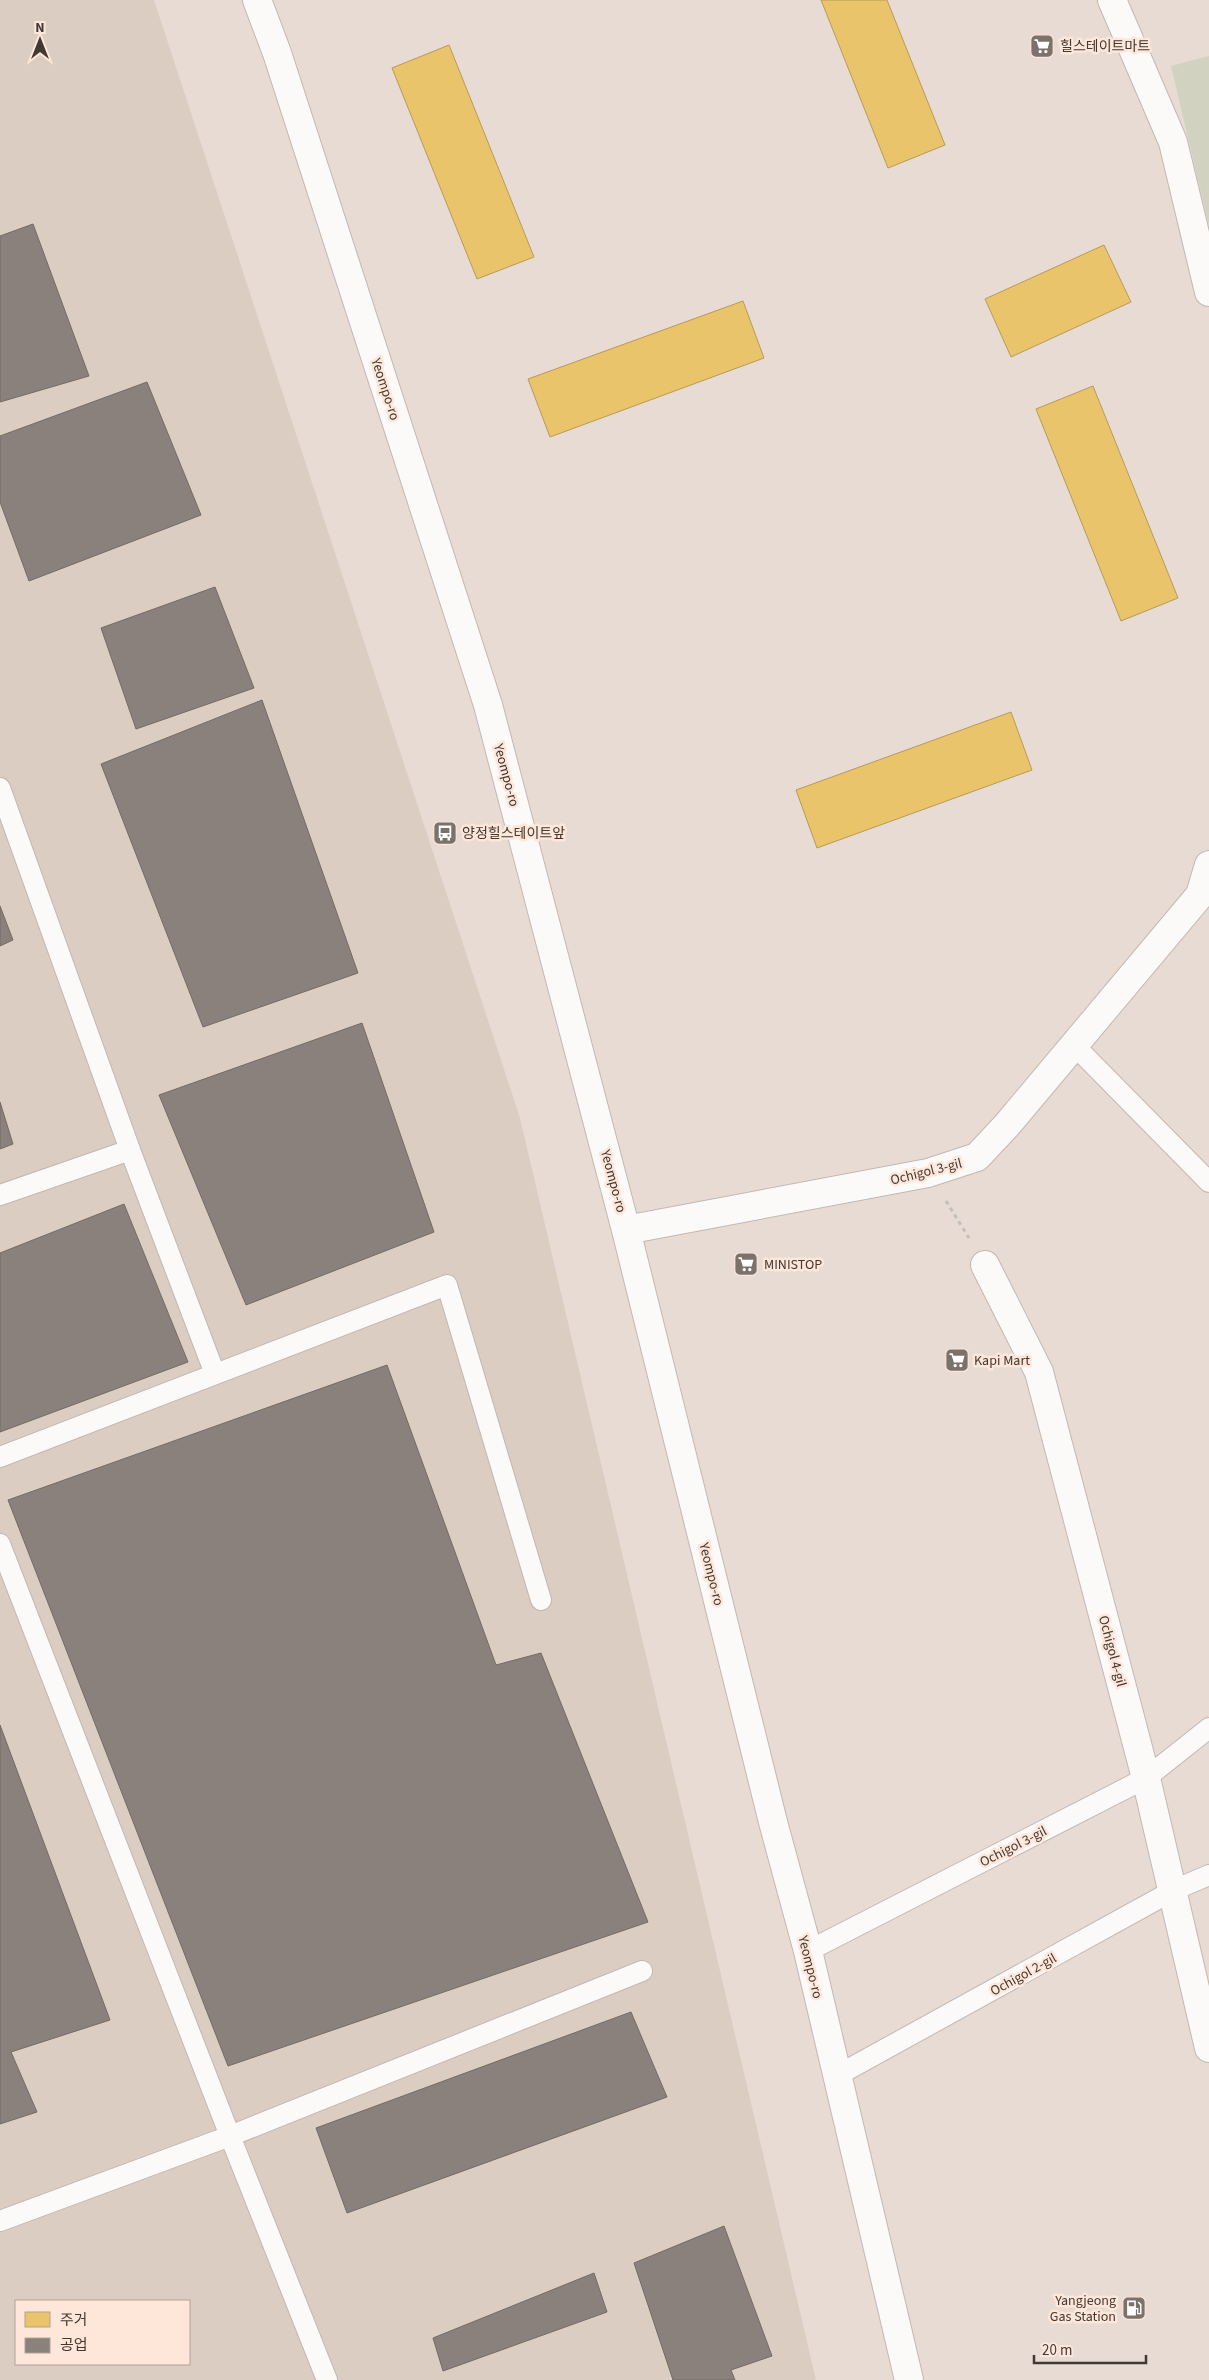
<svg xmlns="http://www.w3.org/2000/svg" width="1209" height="2380" font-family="'Source Sans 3','Noto Sans KR',sans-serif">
<rect width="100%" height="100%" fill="#e8dbd4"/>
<path fill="#dbcdc1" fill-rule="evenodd" d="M0 0H154L520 1118 816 2380H0ZM16 2301H189V2364H16Z"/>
<path fill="#d1d3c0" d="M1209 56V226L1171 66Z"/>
<g fill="#e9c46a" stroke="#b79a5a">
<path d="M821 0H887L945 145 888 168Z"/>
<path d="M449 45 534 257 477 279 392 68Z"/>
<path d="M1104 245 1131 302 1011 357 985 299Z"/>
<path d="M743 301 764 358 550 437 528 379Z"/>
<path d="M1093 386 1178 598 1121 621 1036 409Z"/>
<path d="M1011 712 1032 770 817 848 796 790Z"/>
</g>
<g fill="#8a817c" stroke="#746b66">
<path d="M33 224 89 376 0 402V236Z"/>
<path d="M147 382 201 515 29 581 0 502V436Z"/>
<path d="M215 587 254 688 136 729 101 628Z"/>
<path d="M262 700 358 973 203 1027 101 764Z"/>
<path d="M0 906 13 940 0 946Z"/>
<path d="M362 1023 434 1232 246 1305 159 1095Z"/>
<path d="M0 1102 13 1144 0 1149Z"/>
<path d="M124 1204 188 1362 0 1432V1253Z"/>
<path d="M387 1365 496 1665 541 1653 648 1922 228 2066 8 1500Z"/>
<path d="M0 1725 110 2020 11 2052 37 2112 0 2124Z"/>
<path d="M631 2012 667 2097 347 2213 316 2128Z"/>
<path d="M724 2226 772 2356 731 2370 735 2380H673L634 2263Z"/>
<path d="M594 2273 607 2312 443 2371 433 2338Z"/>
</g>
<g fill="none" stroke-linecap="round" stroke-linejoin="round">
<g stroke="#c2b8b3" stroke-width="22">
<g id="lane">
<path d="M0 788 130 1150 0 1195"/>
<path d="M1073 1044 1209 1182"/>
<path d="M130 1150 215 1374"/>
<path d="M0 1457 447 1285 541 1600"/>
<path d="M0 1544 230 2136 642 1971"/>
<path d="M808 1951 1146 1778 1209 1728"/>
<path d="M838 2075 1174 1890 1209 1875"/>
<path d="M0 2221 230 2136 327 2380"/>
</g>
</g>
<g stroke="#c2b8b3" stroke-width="30">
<g id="street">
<path d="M1112 0 1173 142 1209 292"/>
<path d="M626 1230 928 1173 977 1157 1007 1125 1200 895 1209 865"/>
<path d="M985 1265 1039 1372 1146 1778 1209 2048"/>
</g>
</g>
<g stroke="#c2b8b3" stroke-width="30">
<path id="secondary" d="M257 0 277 53 488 705 626 1230 773 1822 808 1951 909 2380"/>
</g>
<path stroke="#c4bfbc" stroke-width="3" stroke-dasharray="4 4" stroke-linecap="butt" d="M946 1201 969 1238"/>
<use href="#lane" stroke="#fcfaf9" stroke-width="20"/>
<use href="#street" stroke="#fcfaf9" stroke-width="28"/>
<use href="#secondary" stroke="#fcfaf9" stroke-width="28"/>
</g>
<defs>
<g id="supermarket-square" transform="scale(1.25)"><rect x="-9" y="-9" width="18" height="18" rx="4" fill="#7c726c" stroke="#fee6d9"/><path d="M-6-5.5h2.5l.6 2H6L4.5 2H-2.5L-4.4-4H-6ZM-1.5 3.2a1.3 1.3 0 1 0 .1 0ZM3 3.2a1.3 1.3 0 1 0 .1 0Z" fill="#fff"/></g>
<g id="bus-square" transform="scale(1.25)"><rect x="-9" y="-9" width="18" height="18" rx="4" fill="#7c726c" stroke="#fee6d9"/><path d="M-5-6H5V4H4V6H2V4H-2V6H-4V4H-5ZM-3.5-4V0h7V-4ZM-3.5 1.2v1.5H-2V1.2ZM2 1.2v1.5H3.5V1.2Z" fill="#fff"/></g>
<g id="fuel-square" transform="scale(1.25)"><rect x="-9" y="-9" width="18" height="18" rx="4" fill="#7c726c" stroke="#fee6d9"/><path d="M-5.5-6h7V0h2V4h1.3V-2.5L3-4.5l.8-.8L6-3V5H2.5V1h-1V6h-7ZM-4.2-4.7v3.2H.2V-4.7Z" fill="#fff"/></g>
</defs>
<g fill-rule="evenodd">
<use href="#supermarket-square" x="1042" y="46"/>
<use href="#bus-square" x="445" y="833"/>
<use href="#supermarket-square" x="746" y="1264"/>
<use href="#supermarket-square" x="957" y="1360"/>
<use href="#fuel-square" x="1134" y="2308"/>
</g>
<g text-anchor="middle" stroke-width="5" stroke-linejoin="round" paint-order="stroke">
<g font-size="14" fill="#423934" stroke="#fee6d9" text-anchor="start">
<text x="1060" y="51">힐스테이트마트</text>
<text x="462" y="838">양정힐스테이트앞</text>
<text x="764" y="1269">MINISTOP</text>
<text x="974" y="1365">Kapi Mart</text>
<text x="1116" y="2305" text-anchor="end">Yangjeong<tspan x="1116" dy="16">Gas Station</tspan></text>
</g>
<g font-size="14" fill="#423934" stroke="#fee6d9">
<text transform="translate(386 389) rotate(72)" y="5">Yeompo-ro</text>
<text transform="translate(507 775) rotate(75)" y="5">Yeompo-ro</text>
<text transform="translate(926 1171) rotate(-14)" y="5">Ochigol 3-gil</text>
<text transform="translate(614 1181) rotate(75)" y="5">Yeompo-ro</text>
<text transform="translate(712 1574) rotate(76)" y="5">Yeompo-ro</text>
<text transform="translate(1113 1651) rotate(75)" y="5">Ochigol 4-gil</text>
<text transform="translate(1013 1846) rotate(-27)" y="5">Ochigol 3-gil</text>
<text transform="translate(811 1967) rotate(76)" y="5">Yeompo-ro</text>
<text transform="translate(1023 1974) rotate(-29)" y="5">Ochigol 2-gil</text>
</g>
</g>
<rect x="15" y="2300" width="175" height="65" fill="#fee6d9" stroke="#b3a197"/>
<rect x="25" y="2312" width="25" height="15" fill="#e9c46a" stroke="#b3a197"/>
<text x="60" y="2325" font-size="15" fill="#423934">주거</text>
<rect x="25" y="2338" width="25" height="15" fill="#8a817c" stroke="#b3a197"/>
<text x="60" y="2350" font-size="15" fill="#423934">공업</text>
<g transform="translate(40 40)" stroke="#fee6d9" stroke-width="4" paint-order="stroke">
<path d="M0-4L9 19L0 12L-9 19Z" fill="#423934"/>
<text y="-8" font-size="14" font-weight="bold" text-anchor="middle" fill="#423934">N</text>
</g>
<path d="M1034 2355v8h112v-8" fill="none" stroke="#423934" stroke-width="2.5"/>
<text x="1042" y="2355" font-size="15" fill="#423934" stroke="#fee6d9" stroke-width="4" paint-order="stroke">20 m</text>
</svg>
